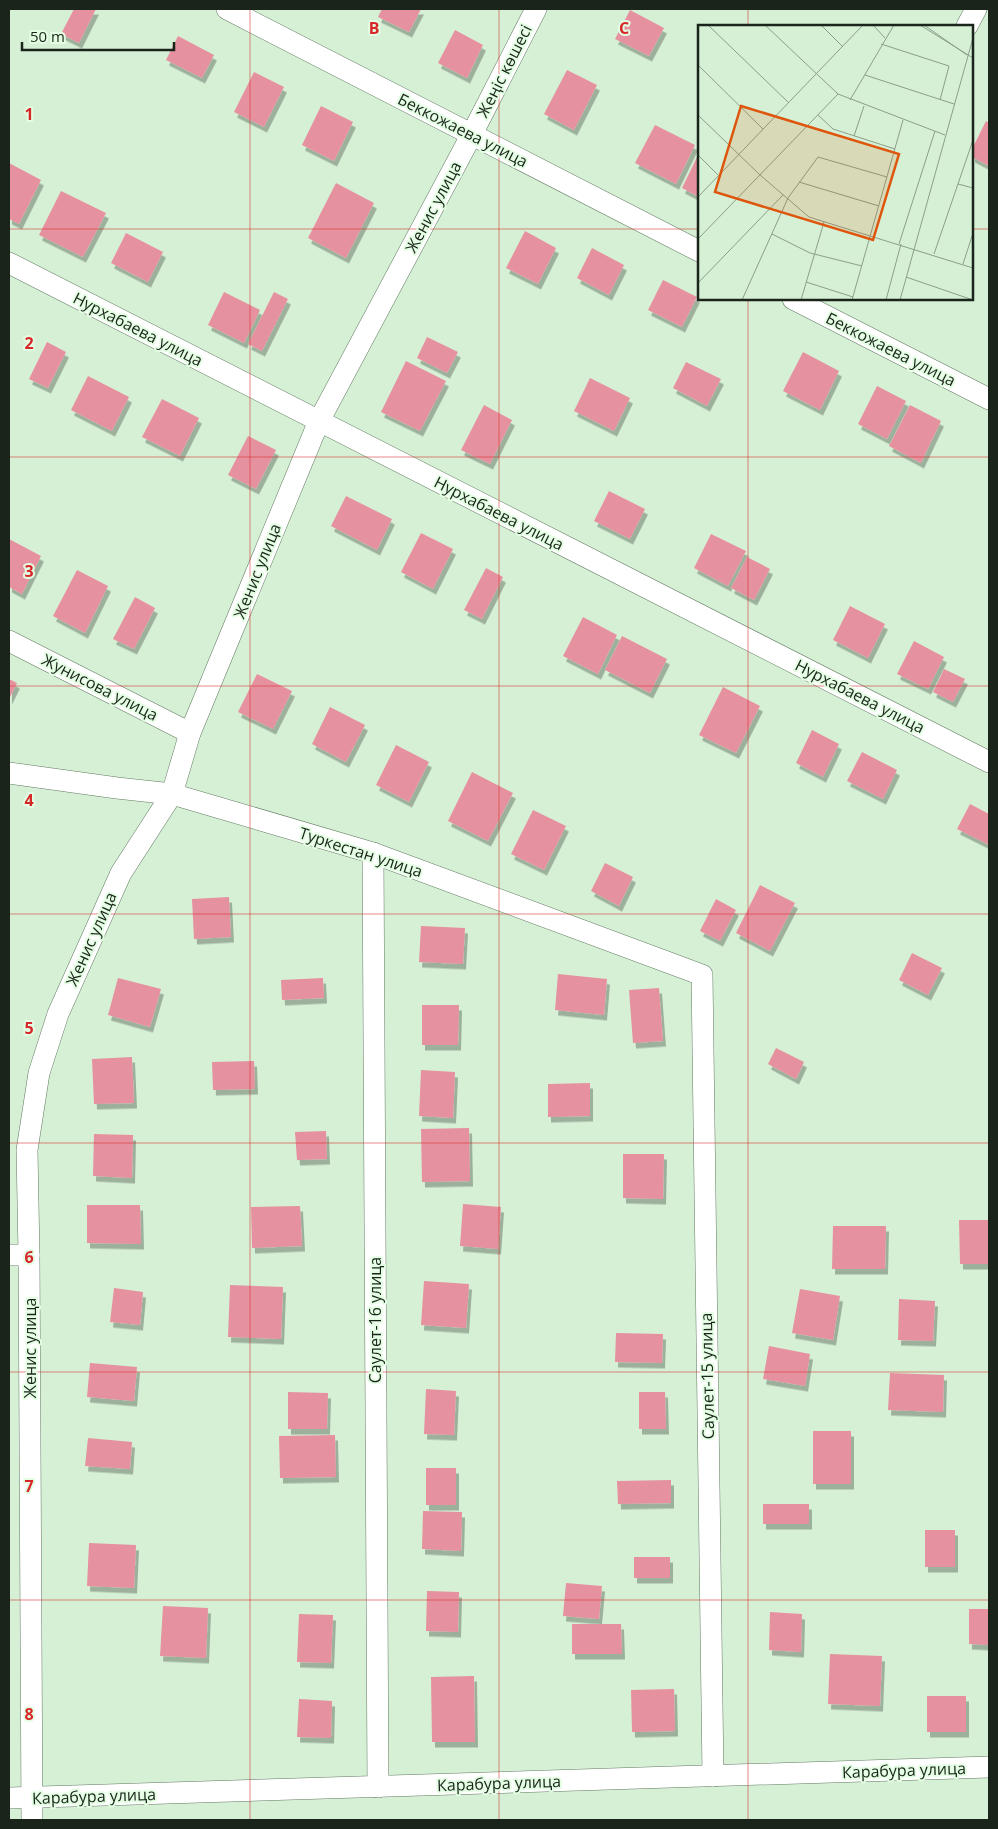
<svg xmlns="http://www.w3.org/2000/svg" width="998" height="1829" font-family="'Open Sans',sans-serif">
<defs>
<filter id="shadow"><feDropShadow dx="3" dy="5.5" stdDeviation="0" flood-color="#0004"/></filter>
</defs>
<rect width="100%" height="100%" fill="#d6f0d5"/>
<g fill="#e6919f" filter="url(#shadow)">
<path d="M74 9H96L79 43 61 34Z"/>
<path d="M382 9H421L409 32 378 17Z"/>
<path d="M630 10 664 28 649 56 615 39Z"/>
<path d="M455 30 483 45 467 78 438 63Z"/>
<path d="M178 36 214 55 202 78 166 60Z"/>
<path d="M567 70 597 85 574 130 544 114Z"/>
<path d="M254 72 284 87 264 127 234 112Z"/>
<path d="M321 106 353 122 334 161 302 145Z"/>
<path d="M986 121 989 123V166L972 157V149Z"/>
<path d="M655 125 695 145 676 184 635 163Z"/>
<path d="M699 153V197L682 188Z"/>
<path d="M9 163 41 180 19 224 9 219Z"/>
<path d="M336 183 374 203 346 258 308 238Z"/>
<path d="M61 191 106 213 83 257 39 235Z"/>
<path d="M525 231 556 248 538 284 506 268Z"/>
<path d="M126 233 163 252 148 282 111 263Z"/>
<path d="M592 248 624 265 609 295 577 278Z"/>
<path d="M663 280 697 297 682 327 648 310Z"/>
<path d="M224 292 260 310 244 343 208 325Z"/>
<path d="M274 292 288 299 262 351 248 344Z"/>
<path d="M427 337 458 352 447 373 417 358Z"/>
<path d="M47 342 66 352 48 388 29 379Z"/>
<path d="M803 352 839 371 820 410 783 391Z"/>
<path d="M406 361 446 381 420 431 381 412Z"/>
<path d="M686 362 721 379 707 406 673 388Z"/>
<path d="M88 376 129 397 112 431 71 410Z"/>
<path d="M590 378 630 398 614 431 574 411Z"/>
<path d="M877 386 906 401 887 439 858 424Z"/>
<path d="M162 399 199 418 180 456 142 437Z"/>
<path d="M484 405 512 420 490 464 461 450Z"/>
<path d="M910 405 941 421 921 463 889 446Z"/>
<path d="M248 436 276 450 256 489 228 475Z"/>
<path d="M609 491 645 509 630 539 594 521Z"/>
<path d="M346 496 392 519 377 550 331 526Z"/>
<path d="M421 533 453 549 433 589 401 572Z"/>
<path d="M711 534 746 551 728 586 694 568Z"/>
<path d="M9 539 41 556 22 594 9 587Z"/>
<path d="M747 557 770 569 754 600 731 588Z"/>
<path d="M486 568 503 577 482 619 464 610Z"/>
<path d="M77 570 108 586 85 633 53 616Z"/>
<path d="M135 597 155 608 134 649 113 639Z"/>
<path d="M850 606 885 624 868 658 833 640Z"/>
<path d="M583 617 617 635 598 674 563 656Z"/>
<path d="M622 636 667 659 650 693 605 670Z"/>
<path d="M914 641 944 657 928 689 897 674Z"/>
<path d="M944 669 965 679 953 702 933 692Z"/>
<path d="M257 674 292 691 273 729 238 712Z"/>
<path d="M9 679 17 683 9 699Z"/>
<path d="M723 687 760 706 736 753 699 735Z"/>
<path d="M330 707 365 725 346 762 312 744Z"/>
<path d="M812 730 839 744 823 777 796 763Z"/>
<path d="M396 745 429 762 409 802 376 785Z"/>
<path d="M862 752 897 770 883 799 847 781Z"/>
<path d="M472 772 513 793 488 841 448 821Z"/>
<path d="M970 804 989 814V845L957 829Z"/>
<path d="M533 810 566 826 544 870 511 854Z"/>
<path d="M605 863 633 877 619 906 591 891Z"/>
<path d="M760 885 795 903 770 951 736 933Z"/>
<path d="M229 897 231 937 194 939 192 899Z"/>
<path d="M716 899 736 910 720 941 700 931Z"/>
<path d="M421 926 465 928 463 964 419 962Z"/>
<path d="M912 953 942 968 928 995 899 980Z"/>
<path d="M558 974 607 979 604 1015 555 1010Z"/>
<path d="M118 978 161 989 150 1027 108 1015Z"/>
<path d="M323 978 324 998 282 1000 281 980Z"/>
<path d="M659 988 663 1041 633 1043 629 990Z"/>
<path d="M422 1005H459L458 1045H422Z"/>
<path d="M776 1048 804 1062 796 1079 768 1064Z"/>
<path d="M132 1057 134 1103 94 1104 92 1059Z"/>
<path d="M254 1061 255 1089 213 1090 212 1062Z"/>
<path d="M421 1070 455 1072 453 1118 419 1116Z"/>
<path d="M590 1083V1116L548 1117V1084Z"/>
<path d="M469 1128 470 1181 422 1182 421 1129Z"/>
<path d="M326 1131 327 1159 297 1160 295 1132Z"/>
<path d="M94 1134 133 1135 132 1178 93 1176Z"/>
<path d="M623 1154H664L663 1199 623 1198Z"/>
<path d="M463 1204 501 1207 498 1249 460 1246Z"/>
<path d="M87 1205H140L141 1244 87 1243Z"/>
<path d="M300 1206 302 1246 252 1248 251 1207Z"/>
<path d="M959 1220H989V1264H960Z"/>
<path d="M833 1226H886L885 1269H832Z"/>
<path d="M424 1281 469 1284 466 1328 421 1325Z"/>
<path d="M230 1285 283 1287 281 1339 228 1337Z"/>
<path d="M114 1288 143 1292 140 1325 110 1322Z"/>
<path d="M800 1289 840 1296 833 1340 792 1333Z"/>
<path d="M899 1299 935 1301 933 1341 898 1340Z"/>
<path d="M616 1333 663 1334 662 1363 615 1362Z"/>
<path d="M769 1346 810 1354 805 1386 763 1379Z"/>
<path d="M90 1363 137 1367 134 1401 87 1397Z"/>
<path d="M890 1373 944 1375 943 1412 888 1410Z"/>
<path d="M426 1389 456 1391 454 1435 424 1434Z"/>
<path d="M288 1392 328 1393 327 1429H288Z"/>
<path d="M639 1392H665L666 1429H639Z"/>
<rect x="813" y="1431" width="38" height="53"/>
<path d="M335 1435 336 1477 280 1478 279 1436Z"/>
<path d="M88 1438 132 1442 130 1469 85 1466Z"/>
<rect x="426" y="1468" width="30" height="37"/>
<path d="M671 1480V1503L618 1504 617 1481Z"/>
<rect x="763" y="1504" width="46" height="20"/>
<path d="M423 1511 462 1512 461 1551 422 1549Z"/>
<rect x="925" y="1530" width="30" height="37"/>
<path d="M89 1543 136 1545 134 1588 87 1586Z"/>
<rect x="634" y="1557" width="36" height="21"/>
<path d="M566 1583 602 1586 599 1619 563 1616Z"/>
<path d="M427 1591 459 1592 458 1632 426 1631Z"/>
<path d="M163 1606 208 1608 206 1658 160 1656Z"/>
<path d="M969 1609H989V1645L969 1644Z"/>
<path d="M770 1612 802 1614 801 1652 769 1650Z"/>
<path d="M299 1614 333 1615 331 1663 297 1662Z"/>
<path d="M572 1624H621L622 1654H572Z"/>
<path d="M830 1654 882 1656 880 1706 828 1704Z"/>
<path d="M474 1676 475 1742H432L431 1677Z"/>
<path d="M674 1689 675 1731 632 1732 631 1690Z"/>
<rect x="927" y="1696" width="39" height="36"/>
<path d="M299 1699 332 1701 331 1738 297 1737Z"/>
</g>
<g fill="none" stroke-linecap="round" stroke-linejoin="round">
<g stroke="#637a63" stroke-width="22">
<g id="minor">
<path d="M227 9 699 251"/>
<path d="M967 26 976 9"/>
<path d="M9 263 989 762"/>
<path d="M793 299 989 399"/>
<path d="M9 641 190 733"/>
<path d="M9 773 117 788 172 794 373 853 702 975 713 1776"/>
<path d="M373 853 378 1787"/>
<path d="M9 1255H29"/>
<path d="M9 1798 989 1767"/>
<path d="M32 1820 29 1255 27 1150 39 1073 58 1014 121 873 172 794 190 733 319 421 472 134 536 9"/>
</g>
</g>
<use href="#minor" stroke="#fff" stroke-width="21"/>
</g>
<path fill="none" stroke="#d62828" stroke-width="1" stroke-opacity="0.55" d="M250 9V1820M499 9V1820M748 9V26M9 229H699M972 229H989M748 299V1820M9 457H989M9 686H989M9 914H989M9 1143H989M9 1372H989M9 1600H989"/>
<g text-anchor="middle" stroke-width="4" stroke-linejoin="round" paint-order="stroke">
<g font-size="16" fill="#1a241a" stroke="#e4fee3">
<text transform="translate(504 71) rotate(-63)" y="6">Жеңіс көшесі</text>
<text transform="translate(463 130) rotate(27)" y="6">Беккожаева улица</text>
<text transform="translate(433 207) rotate(-62)" y="6">Женис улица</text>
<text transform="translate(138 329) rotate(27)" y="6">Нурхабаева улица</text>
<text transform="translate(891 349) rotate(27)" y="6">Беккожаева улица</text>
<text transform="translate(499 513) rotate(27)" y="6">Нурхабаева улица</text>
<text transform="translate(257 571) rotate(-68)" y="6">Женис улица</text>
<text transform="translate(100 687) rotate(27)" y="6">Жунисова улица</text>
<text transform="translate(860 696) rotate(27)" y="6">Нурхабаева улица</text>
<text transform="translate(361 852) rotate(18)" y="6">Туркестан улица</text>
<text transform="translate(91 939) rotate(-66)" y="6">Женис улица</text>
<text transform="translate(375 1320) rotate(-90)" y="6">Саулет-16 улица</text>
<text transform="translate(30 1348) rotate(-90)" y="6">Женис улица</text>
<text transform="translate(707 1376) rotate(-91)" y="6">Саулет-15 улица</text>
<text transform="translate(904 1770) rotate(-2)" y="6">Карабура улица</text>
<text transform="translate(499 1783) rotate(-2)" y="6">Карабура улица</text>
<text transform="translate(94 1796) rotate(-2)" y="6">Карабура улица</text>
</g>
</g>
<g transform="translate(698 25)">
<rect width="275" height="275" fill="#d6f0d5"/>
<path fill="none" stroke="#8b9e8a" stroke-width="1" d="M10 0 91 78M67 0 140 69 247 110M123 0 145 22M175 0 187 13M222 0 275 33M226 0 269 30M183 19 251 41 242 75M0 40 65 104M167 50 256 79M152 75 196 0M0 90 62 150 111 192 275 243M120 90 135 104 197 124M156 111 166 81M0 130 20 150M101 157 181 181M260 159 275 163M0 172 165 0M74 209 112 228 164 241M0 214 140 69M201 219 237 106M236 229 275 115M265 239 275 208M208 252 275 275M108 257 155 272M0 258 85 170M44 275 90 173 120 132 189 152M103 275 126 197M154 275 205 95M188 275 203 219M202 275 275 13"/>
<path fill="#de560d" fill-opacity="0.15" stroke="#de560d" stroke-width="2.5" d="M43 81 201 129 175 215 17 167Z"/>
<rect width="275" height="275" fill="none" stroke="#1a241a" stroke-width="2.5"/>
</g>
<g font-size="16" text-anchor="middle" font-weight="bold" fill="#d62828" stroke="#e4fee3" stroke-width="4" stroke-linejoin="round" paint-order="stroke">
<text x="374" y="34">B</text>
<text x="624" y="34">C</text>
<text x="29" y="120">1</text>
<text x="29" y="349">2</text>
<text x="29" y="577">3</text>
<text x="29" y="806">4</text>
<text x="29" y="1034">5</text>
<text x="29" y="1263">6</text>
<text x="29" y="1492">7</text>
<text x="29" y="1720">8</text>
</g>
<rect width="998" height="1829" fill="none" stroke="#1a241a" stroke-width="20"/>
<path d="M22 42v8h152v-8" fill="none" stroke="#1a241a" stroke-width="2.5"/>
<text x="30" y="42" font-size="15" fill="#1a241a" stroke="#e4fee3" stroke-width="4" paint-order="stroke">50 m</text>
</svg>
